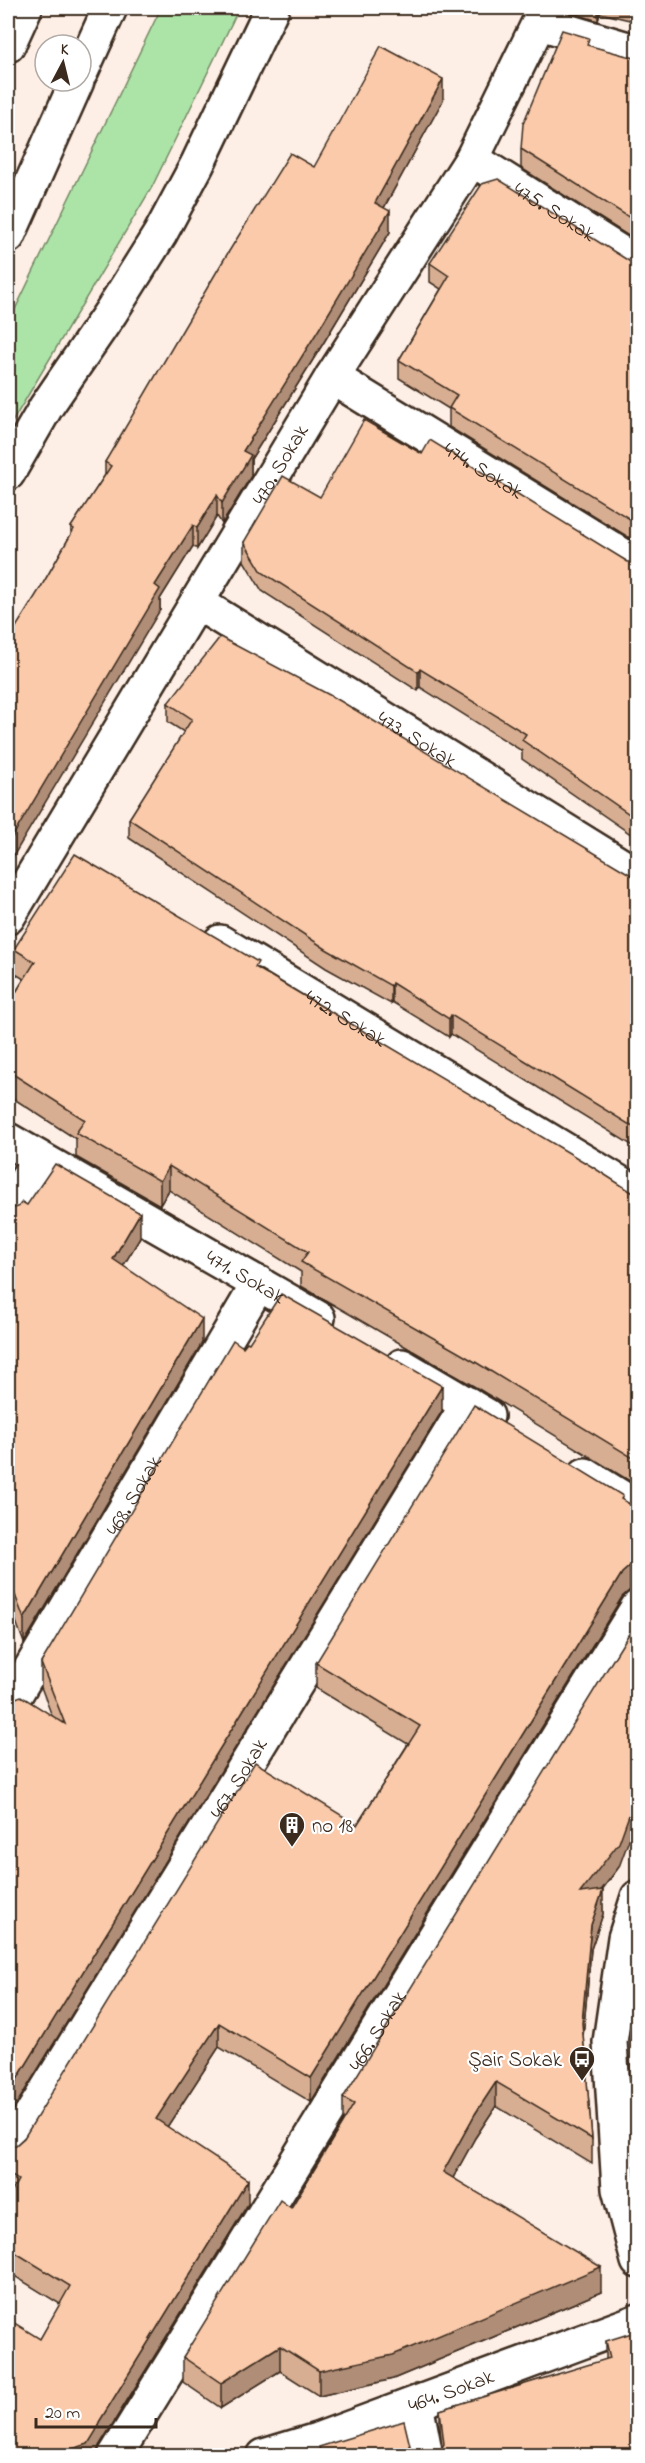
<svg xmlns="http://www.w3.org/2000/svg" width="645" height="2463" font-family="'Indie Flower',sans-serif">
<rect width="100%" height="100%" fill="#feefe6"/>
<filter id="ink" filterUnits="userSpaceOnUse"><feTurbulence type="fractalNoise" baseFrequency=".0167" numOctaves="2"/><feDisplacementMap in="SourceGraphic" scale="12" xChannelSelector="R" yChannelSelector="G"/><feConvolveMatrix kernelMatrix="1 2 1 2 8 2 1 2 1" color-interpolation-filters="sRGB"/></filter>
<g filter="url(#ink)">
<path fill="#ace4a8" stroke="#748763" stroke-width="1.5" d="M161 8H239L152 187 8 429V324Z"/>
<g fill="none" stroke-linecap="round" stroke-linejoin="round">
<g stroke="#3b2a1e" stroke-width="38">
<g id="minor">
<path d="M540 23 638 52"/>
<path id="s1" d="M472 159 638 264"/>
<path id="s2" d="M332 377 638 565"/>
<path id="s3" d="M198 603 638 876"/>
<path id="s4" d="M8 917 332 377 472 159 546 8"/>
<path id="s5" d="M220 942 638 1194"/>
<path id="s6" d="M8 1140 318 1318"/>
<path d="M8 1215 37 1159"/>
<path d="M402 1366 487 1416"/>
<path d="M585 1475 638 1508"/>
<path id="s7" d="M8 1707 259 1283"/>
<path d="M638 1897 625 1938 610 2042 619 2189 638 2261"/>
<path id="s8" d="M8 2153 468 1404"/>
<path d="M416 2404 426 2456"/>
<path id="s9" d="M115 2456 638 1607"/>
<path id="s10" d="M264 2456 317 2440 638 2321"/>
</g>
</g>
<g stroke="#3b2a1e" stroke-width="38">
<g id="highway">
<path d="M8 45 25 8"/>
<path d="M81 72 110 8"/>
<path d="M8 236 77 81"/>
<path d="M8 473 46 407 111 312 160 234 197 165 272 8"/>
</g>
</g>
<use href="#minor" stroke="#fff" stroke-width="33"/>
<use href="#highway" stroke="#fff" stroke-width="33"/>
</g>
<g fill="#d7ae92" stroke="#3b2a1e" stroke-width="1.5">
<path d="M577 8H638V22L600 13 598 21 577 14Z"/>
<path d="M589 46 638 59V242L521 168V149Z"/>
<path d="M443 100 384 208 390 232 324 342 251 459V476L222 524 217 516 197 549 193 546 160 599V610L41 587 71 534V527L105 475V462L314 167Z"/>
<path d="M629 261 638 264V543L449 427V409L399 378V360L441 289 430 282V263Z"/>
<path d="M422 454 628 562 638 565V839L522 759V751L420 687 418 691 262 591 244 561V542L320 497Z"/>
<path d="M168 703 638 879V1149L451 1034 449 1037 392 1002 391 1004 326 968 129 838V819L184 732 168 722Z"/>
<path d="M14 949 258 968 638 1196V1486L477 1388 301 1286V1272L169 1190 160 1205 76 1157V1139L8 1095V1005L24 979 14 973Z"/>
<path d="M27 1205 140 1238 123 1266 202 1343 24 1643 8 1600V1209H9Z"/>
<path d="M243 1347 442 1411 8 2118 52 1716 41 1687V1663Z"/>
<path d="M623 1500 638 1509V1589L630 1590 622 1597 311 2102 219 2047 167 2127 248 2204 99 2446 40 2339 60 2304 8 2272V2147L16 2145 357 1825 408 1744 316 1688V1663Z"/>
<path d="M619 1867 602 1890 603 1914 591 1949 583 2036 592 2139V2164L496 2106 475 2138 453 2178 601 2292 393 2379 319 2396 280 2371 221 2408 183 2382V2357L291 2208 343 2122V2098Z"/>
<path d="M606 2341 638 2456 439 2452 442 2447 440 2428V2410L606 2360Z"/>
</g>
<g fill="#af8d77" stroke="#3b2a1e" stroke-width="1.5">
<path d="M598 8H600V13L598 21Z"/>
<path d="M443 79V100L375 224V203Z"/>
<path d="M390 211V232L324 342 251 459V476L222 524V503L243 451Z"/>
<path d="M217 495V516L197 549V528Z"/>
<path d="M193 525V546L160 599V610L8 865V844L155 585Z"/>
<path d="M420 669V687L418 691V672Z"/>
<path d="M392 983V1002L391 1004V986Z"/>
<path d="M451 1015V1034L449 1037V1019Z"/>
<path d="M169 1166V1190L160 1205V1181Z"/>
<path d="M140 1213V1238L113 1283V1259Z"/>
<path d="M202 1319V1343L24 1643V1619Z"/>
<path d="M442 1386V1411L8 2118V2094Z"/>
<path d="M630 1566V1590L622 1597 311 2102V2078L622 1573Z"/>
<path d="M638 1790V1815L619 1867 580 1918V1893Z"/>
<path d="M603 1890V1914L591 1949 582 2048V2023L591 1925Z"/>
<path d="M219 2023V2047L156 2144V2119Z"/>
<path d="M496 2082V2106L475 2138 443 2196V2172L475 2114Z"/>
<path d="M248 2180V2204L99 2446 96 2456H50L99 2422Z"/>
<path d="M601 2267V2292L393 2379 319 2396V2371Z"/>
<path d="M280 2346V2371L221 2408V2383Z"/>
</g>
<g fill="#facaaa" stroke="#3b2a1e" stroke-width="1.5">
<path d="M562 30 589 38 587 45 638 59V223L521 149 523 124Z"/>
<path d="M381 46 443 79 375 203 390 211 324 321 243 451 251 455 222 503 217 495 197 528 193 525 155 585 160 589 8 844V640L41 587 74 529 71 527 111 466 105 462 223 261 290 153 314 167Z"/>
<path d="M498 179 629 261 638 264V524L449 408 457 395 399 360 449 276 430 263 482 184Z"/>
<path d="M364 420 422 454 430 440 628 562 638 565V820L522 740 526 734 420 669 418 672 262 572 244 542 283 476 320 497Z"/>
<path d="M220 637 337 699 638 879V1130L451 1015 449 1019 392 983 391 986 326 949 129 819 192 719 168 703Z"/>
<path d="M75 854 258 962 255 967 591 1166 638 1196V1461L477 1363 301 1262 308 1252 169 1166 160 1181 76 1133 85 1120 8 1071V1005L35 962 14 949Z"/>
<path d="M55 1164 140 1213 113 1259 202 1319 24 1619 8 1576V1209H9L18 1207 22 1202 27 1205Z"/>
<path d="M281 1294 442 1386 8 2094V1701L21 1696 65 1724 41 1663 233 1340 243 1347 247 1342 249 1343Z"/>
<path d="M474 1405 623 1496 621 1499 638 1509V1564L630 1566 622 1573 311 2078 219 2023 156 2119 248 2180 99 2422 96 2431 88 2444 50 2456H8V2319L40 2339 70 2286 8 2248V2198L18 2180 8 2173V2147L16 2145 24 2138 255 1762 357 1825 420 1726 316 1663Z"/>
<path d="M638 1619V1790L619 1843 580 1893 603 1890 591 1925 582 2023 592 2139 496 2082 475 2114 443 2172 601 2267 393 2355 319 2371 280 2346 221 2383 183 2357 280 2200 291 2208 354 2104 343 2098Z"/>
<path d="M635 2332 638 2341V2456H432L439 2452 444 2444 440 2410 610 2358 606 2341Z"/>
<path d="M404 2421 411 2450 420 2456H304L320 2450 319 2447Z"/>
</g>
</g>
<defs>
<g id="building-pin" transform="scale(1.35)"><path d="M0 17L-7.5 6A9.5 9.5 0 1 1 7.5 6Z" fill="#3b2a1e" stroke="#fff"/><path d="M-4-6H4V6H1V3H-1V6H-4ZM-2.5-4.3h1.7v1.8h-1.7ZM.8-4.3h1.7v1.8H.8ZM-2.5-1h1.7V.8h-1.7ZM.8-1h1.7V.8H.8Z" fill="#fff"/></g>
<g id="bus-pin" transform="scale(1.35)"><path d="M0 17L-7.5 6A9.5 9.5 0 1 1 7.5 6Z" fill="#3b2a1e" stroke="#fff"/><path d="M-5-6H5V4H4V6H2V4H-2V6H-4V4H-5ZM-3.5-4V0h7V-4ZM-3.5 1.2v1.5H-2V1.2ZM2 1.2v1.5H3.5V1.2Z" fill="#fff"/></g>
</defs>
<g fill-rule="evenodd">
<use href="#building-pin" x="292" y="1825"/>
<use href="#bus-pin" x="582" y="2059"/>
</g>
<g text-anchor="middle" stroke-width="4.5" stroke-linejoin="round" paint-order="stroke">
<g font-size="21" fill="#3b2a1e" stroke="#fff">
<text dy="7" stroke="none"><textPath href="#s1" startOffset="98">475. Sokak</textPath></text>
<text dy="7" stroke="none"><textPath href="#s4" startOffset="528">470. Sokak</textPath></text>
<text dy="7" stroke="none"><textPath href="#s2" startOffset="178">474. Sokak</textPath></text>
<text dy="7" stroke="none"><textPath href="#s3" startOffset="258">473. Sokak</textPath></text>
<text dy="7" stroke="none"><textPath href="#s5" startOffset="147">472. Sokak</textPath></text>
<text dy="7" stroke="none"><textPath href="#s6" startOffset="274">471. Sokak</textPath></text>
<text dy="7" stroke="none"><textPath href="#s7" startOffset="246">468. Sokak</textPath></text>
<text dy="7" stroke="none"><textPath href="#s8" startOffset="440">467. Sokak</textPath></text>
<text dy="7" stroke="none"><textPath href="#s9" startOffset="500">466. Sokak</textPath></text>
<text dy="7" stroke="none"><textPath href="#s10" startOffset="198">464. Sokak</textPath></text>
</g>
<g font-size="21" fill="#3b2a1e" stroke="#fff" text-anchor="start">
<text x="312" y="1832">no 18</text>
<text x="562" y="2066" text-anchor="end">Şair Sokak</text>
</g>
</g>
<rect width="645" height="2463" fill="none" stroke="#fff" stroke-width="30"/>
<rect x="15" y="15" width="615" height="2433" fill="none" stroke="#3b2a1e" stroke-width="2" filter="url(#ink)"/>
<g transform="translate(63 63) rotate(7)"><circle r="28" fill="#ffffff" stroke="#b1aaa5" stroke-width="1.5"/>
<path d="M0-4.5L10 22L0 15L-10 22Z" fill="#3b2a1e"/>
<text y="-9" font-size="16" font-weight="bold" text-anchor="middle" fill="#3b2a1e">K</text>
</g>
<path d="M36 2418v9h120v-9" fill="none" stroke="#3b2a1e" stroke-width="3"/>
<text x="45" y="2418" font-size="18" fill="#3b2a1e" stroke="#ffffff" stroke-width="4.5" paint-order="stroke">20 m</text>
</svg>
